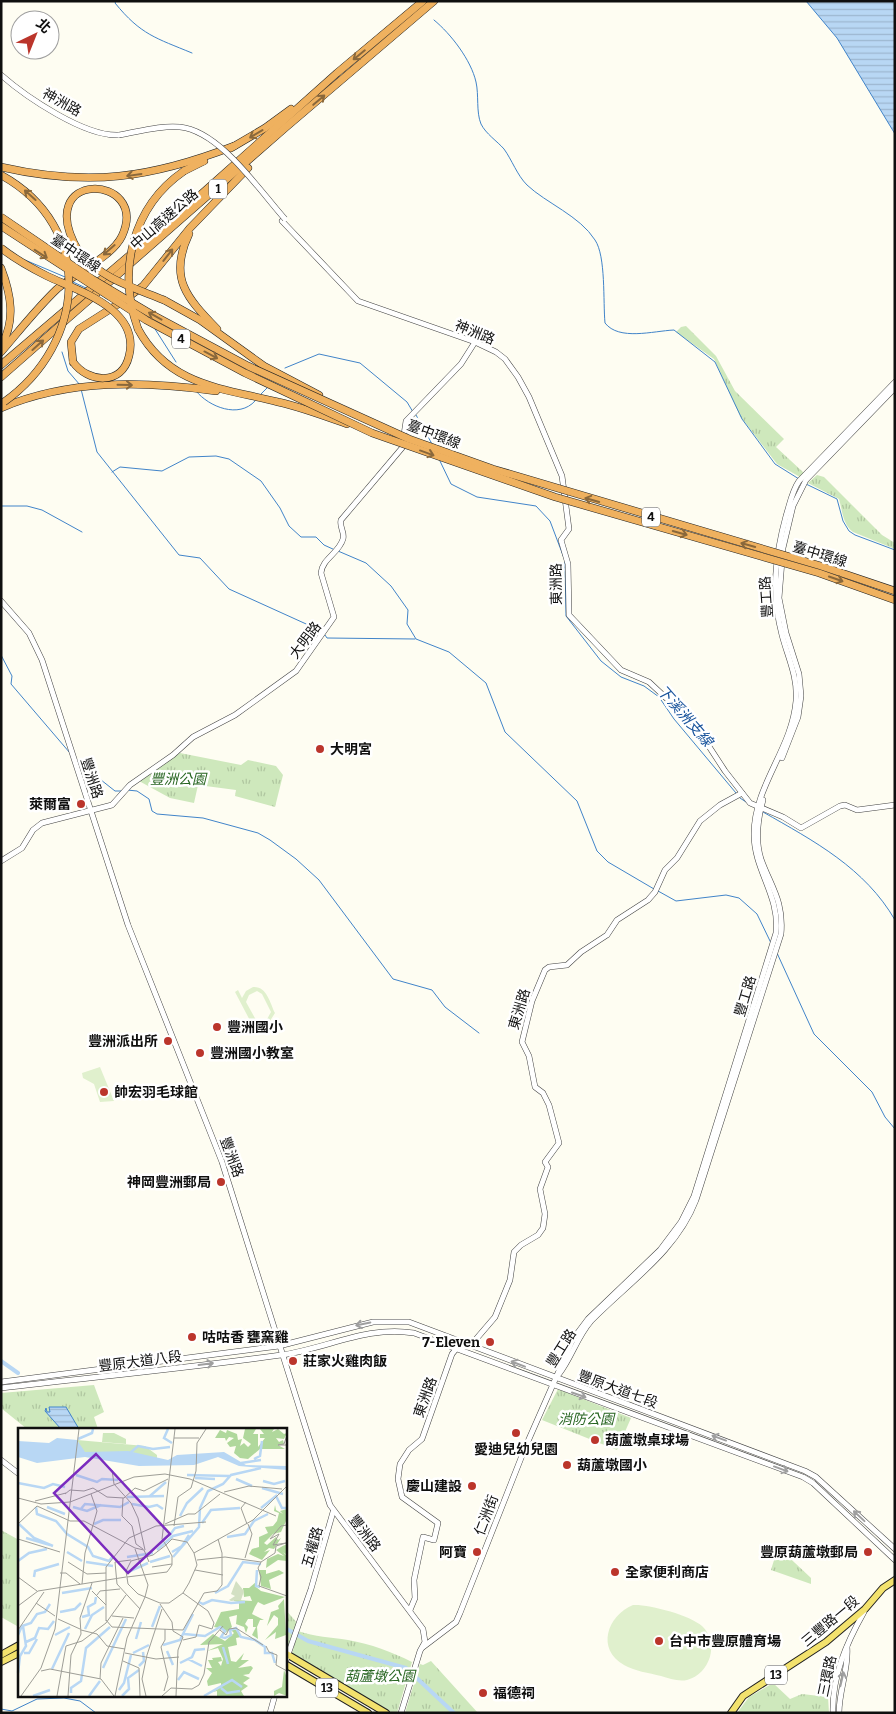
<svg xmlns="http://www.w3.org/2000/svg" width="896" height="1714" font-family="Bitter,'Noto Sans TC',serif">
<defs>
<pattern id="park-tufts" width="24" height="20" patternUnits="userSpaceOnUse" patternTransform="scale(1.25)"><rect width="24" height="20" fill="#cee8bc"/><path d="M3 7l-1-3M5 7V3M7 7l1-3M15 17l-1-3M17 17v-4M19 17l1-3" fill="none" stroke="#b0c6a0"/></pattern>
<pattern id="water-rules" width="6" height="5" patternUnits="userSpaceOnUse" patternTransform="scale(1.25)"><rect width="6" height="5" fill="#b8d7f4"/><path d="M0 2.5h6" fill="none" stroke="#9db7d0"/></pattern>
</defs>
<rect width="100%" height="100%" fill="#fefdf2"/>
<g fill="url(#park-tufts)">
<path d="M686 326 716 356 735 391 784 439 776 447 804 473 800 477 777 464 740 416 714 359 676 332 681 327Z"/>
<path d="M817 475 824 477 882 535 895 543V549L853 532C842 523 843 512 839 499L808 483Z"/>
<path d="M180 753 241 765 248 760 276 766 283 775 275 807 235 796 236 790 198 785 194 803 170 798 139 781Z"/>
<path d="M94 1385 104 1412 94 1417 98 1429H27L1 1408V1393Z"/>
<path d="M558 1389 631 1418 617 1450 542 1420Z"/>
<path d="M1 1530 19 1540 17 1626 1 1617Z"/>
<path d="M778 1547 811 1578V1584L771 1570Z"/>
<path d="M285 1609 298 1624 286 1651 285 1650Z"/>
<path d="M298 1631C315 1637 331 1637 348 1640 371 1644 392 1652 412 1662L397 1713H392L292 1654Z"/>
<path d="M431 1661 478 1713H405L420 1664 423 1665Z"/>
<path d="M773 1683 790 1699 802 1694 828 1697 829 1713H737L749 1697Z"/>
</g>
<g fill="#e0f0cd" fill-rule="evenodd">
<path d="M253 987C267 986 270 1003 275 1013L268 1024 257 1025 259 1030 256 1032 235 992 238 990 242 998 246 991ZM257 991 262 994 271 1012 266 1021 256 1020 246 1002 249 995Z"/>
<path d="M100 1067 114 1101 100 1102 94 1084 83 1078 82 1073Z"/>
<path d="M633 1605C648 1604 690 1615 702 1626 720 1643 710 1674 687 1680 678 1682 669 1678 661 1676 649 1673 634 1671 624 1665 596 1649 607 1616 633 1605Z"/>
</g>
<g fill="url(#water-rules)" stroke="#4184c9">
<path d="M806 1H895V134L837 38Z"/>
<path d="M49 1407H66L79 1429H61L45 1411 46 1408 47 1412H50Z"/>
</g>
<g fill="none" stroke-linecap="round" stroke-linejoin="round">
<g stroke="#4184c9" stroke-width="1">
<path d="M116 1 115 3C141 35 156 38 192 53"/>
<path d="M434 20C451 34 471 60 476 82 479 95 476 112 481 124 486 134 497 141 504 149 512 160 517 175 527 185 546 203 580 216 595 240 606 256 603 302 605 323 619 341 653 331 674 330L715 362 742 419 775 464 799 479"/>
<path d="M1 254H2"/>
<path d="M25 260 65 277"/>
<path d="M73 282 86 288"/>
<path d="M101 295 107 299"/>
<path d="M155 329 176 362"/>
<path d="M62 352 68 371 80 385"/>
<path d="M285 368 319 354 360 363 407 402 413 412"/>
<path d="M81 389 97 452 179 555 200 558 229 589 315 628 322 633"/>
<path d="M196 391C209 407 239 419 255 401"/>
<path d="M261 394 267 388"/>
<path d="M416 415 432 444"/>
<path d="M439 459 451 484 477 497 536 506 550 521 564 558"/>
<path d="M112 472 120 467 162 471 189 457 216 456 229 459 261 481 280 508 289 526 301 537H316L324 545 335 550"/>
<path d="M806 484 837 499 843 521 849 531 855 535 895 550"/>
<path d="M1 506H27L42 510 82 532"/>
<path d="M338 551 366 563 391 586 408 610 407 624 416 639 449 652 486 683 505 732 577 801 597 851 608 862 654 889"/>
<path d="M565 561 566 616 601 661 621 677 644 686 659 697 674 719 736 793"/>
<path d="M325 635 327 638 415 639"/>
<path d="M1 655 12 676 11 684 70 753"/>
<path d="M77 761 115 791H123"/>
<path d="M127 790 137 791 149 799 152 811 157 814 203 818 258 833 270 840 296 859 319 880 393 979 432 990 445 1007 479 1033"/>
<path d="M740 798 749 804"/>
<path d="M763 812C814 841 865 868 895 920"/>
<path d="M658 891 676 901 726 895 739 898 757 914 771 943"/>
<path d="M777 953 814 1034 872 1092 885 1117 895 1129"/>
<path d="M1 1709 12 1711 37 1699 64 1698 80 1701 96 1713"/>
</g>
<g stroke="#b8d7f4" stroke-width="4">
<path d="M1 1361 18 1373"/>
<path d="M285 1628 308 1641 406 1668 454 1713"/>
</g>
<g stroke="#424242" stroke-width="6">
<g id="tertiary">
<path d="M1 75C26 97 85 137 119 135"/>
<path d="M282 221 358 301 475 342 496 352 505 359 518 377 529 397 562 476 569 529 561 540 568 564 569 615 621 670 649 682 695 725 725 771 750 803 783 817 801 828 840 806 845 805 857 810 895 805"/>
<path d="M1 601 29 633 42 660 128 925 222 1162 330 1505 423 1629 425 1642 420 1651 401 1713"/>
<path d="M782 758 798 717 801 696 799 674 786 633 779 598 783 548 793 506 806 480 895 388"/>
<path d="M1 861 22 848 33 830 42 823 112 805 130 785 173 755 193 737 235 715 296 671 334 617 321 573C322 559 339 553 343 539 345 532 339 527 341 520L402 448 406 421 461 364 475 342"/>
<path d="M559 1374C572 1357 577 1337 591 1321 629 1282 676 1252 696 1200L781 934C784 901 771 887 761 859 755 840 758 818 763 800"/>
<path d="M1 1382 279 1346 373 1322H409L805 1471 816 1477 895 1549"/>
<path d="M1 1388C94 1377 188 1368 281 1355 326 1349 367 1325 414 1333L803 1477 813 1483 895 1560"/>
<path d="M1 1460 19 1474"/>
<path d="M410 1610 415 1598 414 1580 423 1537 434 1540 438 1523 402 1497 398 1479 400 1464 409 1450 422 1439 452 1354 457 1348 471 1345 495 1317 510 1280 514 1252 521 1245 538 1235 543 1228 545 1214 540 1189 548 1167 545 1162 559 1143 549 1105 543 1093 535 1087 529 1056 522 1042 532 1001 545 970 549 967 567 965 581 952 607 935 617 920 648 900 655 892 665 870 677 858 700 821 720 805 742 793"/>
<path d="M423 1647 456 1622 460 1613 525 1448 573 1339 588 1319 660 1250 681 1222 694 1196 776 933C780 895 754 871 754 834 754 786 792 749 796 701 798 677 788 658 782 635 771 594 775 556 786 516 790 503 792 491 799 481L895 382"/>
<path d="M285 1663 311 1589 333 1512"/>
<path d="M270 1713 275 1695"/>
<path d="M833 1713C832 1676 846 1644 864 1612"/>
<path d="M839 1713C839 1690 849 1668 847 1647"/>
</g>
</g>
<g stroke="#202020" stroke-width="8">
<g id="primary">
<path d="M285 1653 386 1713"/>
<path d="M1 1655 19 1645"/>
<path d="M1 1662 19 1653"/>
<path d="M285 1664 368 1713"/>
<path d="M731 1713 743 1696 826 1642 865 1609 883 1588 895 1580"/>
</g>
</g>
<g stroke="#202020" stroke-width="8">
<g id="motorway">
<path d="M231 148 265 128 291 109"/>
<path d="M1 167C89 187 151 178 234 146"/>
<path d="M184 171 204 161"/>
<path d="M189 234C168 278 187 298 217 329"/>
<path d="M1 268C11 294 16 321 1 346"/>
<path d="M164 300 200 320 264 366 319 395"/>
<path d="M138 329C169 386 222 388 278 402 301 407 325 416 347 424"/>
<path d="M1 352C19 331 37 308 57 289 75 273 112 257 122 236 151 173 29 168 79 252"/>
<path d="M73 362 71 342 79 329 123 301 143 286 190 228 248 168"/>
<path d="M1 365 198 197 337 73 423 1"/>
<path d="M1 377 285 128 434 1"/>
<path d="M1 408C69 379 144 381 216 391"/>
</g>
</g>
<use href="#tertiary" stroke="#fff" stroke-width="5"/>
<use href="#primary" stroke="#f3e26d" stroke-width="6"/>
<use href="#motorway" stroke="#efb15f" stroke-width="7"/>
<g stroke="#424242" stroke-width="6" stroke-linecap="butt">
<path id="tertiary-bridge" d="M119 135C138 132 160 125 180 127 220 131 259 190 285 219"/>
</g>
<g stroke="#202020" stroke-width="8" stroke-linecap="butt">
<g id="motorway-bridge">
<path d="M1 175C96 227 86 344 4 402"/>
<path d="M1 217 92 279 151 314 248 366 409 439 493 469 821 566 895 591"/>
<path d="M1 226 146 320 245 373 372 433 555 497 819 573 895 600"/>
<path d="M1 248C15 259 31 268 47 276 78 291 141 309 129 356 122 386 88 383 73 362"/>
<path d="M79 252C102 279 132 287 164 300"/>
<path d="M138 329C117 271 132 207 184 171"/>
</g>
</g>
<use href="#tertiary-bridge" stroke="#fff" stroke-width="5"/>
<use href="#motorway-bridge" stroke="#efb15f" stroke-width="7"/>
</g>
<defs><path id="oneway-shaft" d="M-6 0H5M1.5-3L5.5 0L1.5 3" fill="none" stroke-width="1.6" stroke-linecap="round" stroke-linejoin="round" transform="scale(1.25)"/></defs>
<g stroke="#8a683b">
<use href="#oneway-shaft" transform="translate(359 55) rotate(141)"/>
<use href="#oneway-shaft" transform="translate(319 100) rotate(-40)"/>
<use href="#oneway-shaft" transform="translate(256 134) rotate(149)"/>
<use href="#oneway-shaft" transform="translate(134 175) rotate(172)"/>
<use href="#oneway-shaft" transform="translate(30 195) rotate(-138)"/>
<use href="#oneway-shaft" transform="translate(109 250) rotate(139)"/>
<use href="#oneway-shaft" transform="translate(41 254) rotate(33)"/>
<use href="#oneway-shaft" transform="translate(168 255) rotate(-52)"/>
<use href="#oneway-shaft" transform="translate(155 316) rotate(-151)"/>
<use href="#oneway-shaft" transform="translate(38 345) rotate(-42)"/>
<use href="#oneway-shaft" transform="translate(211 355) rotate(28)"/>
<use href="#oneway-shaft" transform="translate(125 385) rotate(1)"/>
<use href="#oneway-shaft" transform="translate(427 453) rotate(20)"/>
<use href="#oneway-shaft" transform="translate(592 500) rotate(-164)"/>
<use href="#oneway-shaft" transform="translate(680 533) rotate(16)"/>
<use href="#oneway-shaft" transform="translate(748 545) rotate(-164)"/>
<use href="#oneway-shaft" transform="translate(836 579) rotate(19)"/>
</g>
<g stroke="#9f9f9f">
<use href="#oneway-shaft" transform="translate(363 1324) rotate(168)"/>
<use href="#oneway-shaft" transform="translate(206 1364) rotate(-7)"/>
<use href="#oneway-shaft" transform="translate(518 1364) rotate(-159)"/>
<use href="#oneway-shaft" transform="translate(579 1395) rotate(19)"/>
<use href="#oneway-shaft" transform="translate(719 1438) rotate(-160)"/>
<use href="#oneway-shaft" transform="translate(781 1469) rotate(20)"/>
<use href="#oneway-shaft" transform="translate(859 1516) rotate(-137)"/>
<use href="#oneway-shaft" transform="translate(842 1679) rotate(-77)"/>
</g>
<g fill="#bb352b" stroke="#fff" stroke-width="2">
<circle cx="320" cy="749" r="5"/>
<circle cx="81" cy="804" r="5"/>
<circle cx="217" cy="1027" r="5"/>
<circle cx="168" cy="1041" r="5"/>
<circle cx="200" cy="1053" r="5"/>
<circle cx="104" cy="1092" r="5"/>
<circle cx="221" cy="1182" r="5"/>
<circle cx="192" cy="1337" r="5"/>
<circle cx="490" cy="1342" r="5"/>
<circle cx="293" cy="1361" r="5"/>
<circle cx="516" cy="1433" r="5"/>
<circle cx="595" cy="1440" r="5"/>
<circle cx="567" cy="1465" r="5"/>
<circle cx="472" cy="1486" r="5"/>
<circle cx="477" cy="1552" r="5"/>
<circle cx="868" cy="1552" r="5"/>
<circle cx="615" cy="1572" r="5"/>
<circle cx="659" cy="1641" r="5"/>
<circle cx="483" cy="1693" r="5"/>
</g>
<g text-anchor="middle" stroke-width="5" stroke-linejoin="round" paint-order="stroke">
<g fill="#fff" stroke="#575757" stroke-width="1">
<rect x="209" y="179.5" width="18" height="19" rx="4"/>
<rect x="172" y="329.5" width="18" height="19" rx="4"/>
<rect x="642" y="507.5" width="18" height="19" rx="4"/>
<rect x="765" y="1665.5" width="22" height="19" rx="4"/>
<rect x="316" y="1678.5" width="22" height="19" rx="4"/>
</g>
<g font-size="12" font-weight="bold" fill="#0f0f0f">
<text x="218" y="193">1</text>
<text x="181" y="343">4</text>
<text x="651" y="521">4</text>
<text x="776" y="1679">13</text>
<text x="327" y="1692">13</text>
</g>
<g font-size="14" fill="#0f0f0f" stroke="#fff">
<text transform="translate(62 102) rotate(29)" y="5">神洲路</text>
<text transform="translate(164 219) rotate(-41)" y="5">中山高速公路</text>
<text transform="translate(76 253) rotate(34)" y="5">臺中環線</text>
<text transform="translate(475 332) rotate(22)" y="5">神洲路</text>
<text transform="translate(434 434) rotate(21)" y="5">臺中環線</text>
<text transform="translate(820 554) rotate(17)" y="5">臺中環線</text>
<text transform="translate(556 584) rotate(-91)" y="5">東洲路</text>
<text transform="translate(766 597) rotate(-94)" y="5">豐工路</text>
<text transform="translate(305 640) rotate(-53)" y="5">大明路</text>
<text transform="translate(92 778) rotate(72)" y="5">豐洲路</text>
<text transform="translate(745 996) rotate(-73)" y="5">豐工路</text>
<text transform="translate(519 1009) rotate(-73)" y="5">東洲路</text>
<text transform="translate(232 1157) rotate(70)" y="5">豐洲路</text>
<text transform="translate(561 1348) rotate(-58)" y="5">豐工路</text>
<text transform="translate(140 1361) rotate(-7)" y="5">豐原大道八段</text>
<text transform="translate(618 1389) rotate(20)" y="5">豐原大道七段</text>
<text transform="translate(425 1397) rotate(-70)" y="5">東洲路</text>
<text transform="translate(486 1515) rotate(-69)" y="5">仁洲街</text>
<text transform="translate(365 1533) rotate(52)" y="5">豐洲路</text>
<text transform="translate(312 1547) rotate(-74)" y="5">五權路</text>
<text transform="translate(830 1621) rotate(-40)" y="5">三豐路一段</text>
<text transform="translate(827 1676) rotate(-78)" y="5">三環路</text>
</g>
<g font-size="14" font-weight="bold" fill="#0f0f0f" stroke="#fff" text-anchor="start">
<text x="330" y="754">大明宮</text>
<text x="71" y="809" text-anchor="end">萊爾富</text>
<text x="227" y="1032">豐洲國小</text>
<text x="158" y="1046" text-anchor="end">豐洲派出所</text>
<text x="210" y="1058">豐洲國小教室</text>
<text x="114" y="1097">帥宏羽毛球館</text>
<text x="211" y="1187" text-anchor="end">神岡豐洲郵局</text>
<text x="202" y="1342">咕咕香 甕窯雞</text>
<text x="480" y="1347" text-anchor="end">7-Eleven</text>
<text x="303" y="1366">莊家火雞肉飯</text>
<text x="605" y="1445">葫蘆墩桌球場</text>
<text x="516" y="1454" text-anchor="middle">愛迪兒幼兒園</text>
<text x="577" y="1470">葫蘆墩國小</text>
<text x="462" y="1491" text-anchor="end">慶山建設</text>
<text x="467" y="1557" text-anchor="end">阿寶</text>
<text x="858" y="1557" text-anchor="end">豐原葫蘆墩郵局</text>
<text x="625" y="1577">全家便利商店</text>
<text x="669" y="1646">台中市豐原體育場</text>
<text x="493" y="1698">福德祠</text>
</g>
<g font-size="14" font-style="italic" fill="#276521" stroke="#fff">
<text x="178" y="784">豐洲公園</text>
<text x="586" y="1424">消防公園</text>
<text x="380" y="1681">葫蘆墩公園</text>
</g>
<g font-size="15" font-style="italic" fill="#1c569d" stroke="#fff">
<text transform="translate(685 716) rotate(49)" y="5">下溪洲支線</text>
</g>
</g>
<g transform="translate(18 1428)">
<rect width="269" height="269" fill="#fefdf2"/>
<path d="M59 12 127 18 139 27V32L113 24 66 25Z" fill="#cee8bc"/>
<path d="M227 1H238L235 6H240V19L247 10H242V6H246L242 1H256L254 4 260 1 266 6 269 5 266 11 258 10 261 14 265 12 266 16 260 17 267 21H242L230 31 222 30 216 25 218 18 212 19 209 15 216 10 211 9 208 13 207 10H197L202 2 208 5 209 2 219 6 220 12 224 11 222 18 226 15 230 19 233 16 225 10ZM257 77 258 82 265 86 262 83 269 81 268 93 263 104 255 106 246 115 249 117 258 109 260 112 263 110 256 121 251 120 246 124 252 122 244 132 231 126 234 121 241 119V109L250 105 247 99 255 98 259 93 261 85 256 83ZM268 116 265 118 269 116V127L265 124 269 128V133L260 132 248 140 249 131 260 126 266 128 258 122ZM241 142H248V146L261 142 266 145 251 152 253 161 243 158ZM238 154V159L243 163 267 169 246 177 240 174 237 179 234 186 246 192H242L239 199 240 211 234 207 238 199H235V191H230L227 196 230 199 228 205 226 199 218 196 219 187 211 189 214 199 206 206V201L196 199 203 184 221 181V174L216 173V172L234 173 232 168 226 169 225 160H231ZM266 171 268 207 257 211 258 204 247 212 260 197V190L256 187 249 198 253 184 261 181 260 178ZM213 202H218L223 209 218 210 219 217 210 219 213 233 218 234 226 225 223 232H231L220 240 233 238 235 240 231 246 225 247 232 250 225 255 230 258 223 263 226 268H199V263L195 264 203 259V255L190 258 189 253 194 245 188 240H194L190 232H195L194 230 203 229 204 233 200 234 203 238 205 231 200 220 189 223 205 216 182 217 195 206 207 213 216 205ZM266 242 269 250V268L261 265 256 268V263L264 259Z" fill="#b0d89c"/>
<path d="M218 153 226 163 223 172 213 173 211 172 217 168 213 166Z" fill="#d3e0c3"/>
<path d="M85 5H96L108 11V16L84 14Z" fill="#cee8bc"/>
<path d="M39 10 59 12 67 24 110 23 150 32 159 27 206 24 228 37 269 38V42L221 38 200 29 176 37 121 38 67 29 19 35 0 29V13L31 15Z" fill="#b8d7f4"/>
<path fill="none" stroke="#b8d7f4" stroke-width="2.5" d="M150 1 146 10 154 15M60 11 74 5 75 1M112 25 120 18 135 21 152 19M236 31 242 28 244 13M223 35 243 32M58 47 79 54 84 51 100 52M169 47 211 48M177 50 197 51M218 51 234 58M245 53 256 56 267 53M0 55 26 60 35 56 47 59M244 60 265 66M132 68 148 54M109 69 146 68M114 76 131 79 139 77 145 81M18 79 19 86 38 93 49 106 70 119 75 128 91 133 95 128M29 79 47 86M55 79 69 83 83 77M243 80 258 68 264 80H269M62 82 67 76 102 79 111 74M162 88 169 75 185 60M184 95 193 82 222 80M1 96 16 110 35 118M76 96 85 92H103M151 108 157 100 166 98M209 109 227 106 236 93 250 86M8 110 32 117M139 122 155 108 175 103M49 124 64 133M154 124 164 118 171 107M109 129 135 125M155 129 181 99 182 80 190 63 205 56 213 47 243 40M0 133 11 125 29 121M68 134 95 138M132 134 152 128M239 142 238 158 242 159M110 144 130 135M16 149 17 143 41 136M44 165 74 160M197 165 210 158 225 134 243 136M181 174 185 176 194 172 213 175 227 174M42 184 57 181 63 175M64 189 71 187 70 179 77 175 78 169M134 199 142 178M67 201 74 187 86 179M166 206 187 208 202 199 207 203 203 209 207 210 213 207 212 202 218 200 223 209 237 212 247 219V225H254L257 235M0 207 4 198 13 195 19 186 27 184 32 176M37 207 52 199M118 211 123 194M8 214 17 210 21 200 30 201 36 193M145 217 162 212 175 186M205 219 210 236M149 223 155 237M6 225H11L19 211M115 225 131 217M170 231 184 238M162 235 174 229 177 222 187 221M121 238 126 233 125 224M85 240 108 191M34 241 51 205M0 245 2 228 8 218 5 198M160 252 166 244 181 251M203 260 209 265 222 263M101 262 106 255 113 227M53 265V260L63 253 68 220 92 199M15 268 32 262M71 268 82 253M104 268 111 261 110 250 121 242M186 268 214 252 224 259"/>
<path fill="none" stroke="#9e9e97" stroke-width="1" d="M157 1 144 111 148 117 135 127 113 133 108 143 110 156 120 166 142 175H151L165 165 171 155 179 137 176 125M269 7 266 16 260 17H269M156 10H181M94 42 96 56 113 75 120 90 127 122M206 64 231 58 264 61M47 66 52 62 66 63 75 60 89 69 106 70 117 60 126 63 150 51M0 70 23 76 52 74 116 49 147 46 172 51 258 88M105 70 104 88 114 98 118 116 125 121M17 73 48 65M228 74 223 80 229 96M19 78 52 93H66L117 120 126 122 131 134M0 96 19 78M147 96 170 86H177L202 66M156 98 160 69 173 60 178 43 179 15 188 1M0 111 42 124M117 121 130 157 127 169M176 125 235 92 269 58M227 130 234 106 230 96M113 132 97 134 99 156 122 181M179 132 207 129 243 134M50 134 69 146 88 145M243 134 257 125 258 118 268 115 255 117 261 106 252 111 263 98 269 97M243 134 240 140 243 149 241 158 269 168M134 139 154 136M177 142 205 147M42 145H48L62 156M0 149 19 163M109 149 149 144 154 137V128L148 117 154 111 169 114 176 125M64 156 67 125 79 83 73 66M74 163 88 177M79 167 82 163 102 161M18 175 37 188M142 176 154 194 155 203 165 209 160 222 158 268M0 178 20 163 108 149M94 188 116 190M40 191 62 201M88 192 94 199 165 202 186 165 199 163 204 157V125L200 111M88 193V139L111 110 138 98 188 94M0 202 26 164M63 202 79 206 89 218 107 221M202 202 208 207 211 201 218 200 245 217M165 212 178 209 181 197 194 201 196 195 190 183 165 165M248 218 251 224 259 227 258 237 269 243M107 225 138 231 161 229M105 233 121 240 122 268M23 243 32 241 83 251 96 268M82 251 83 235 105 190M146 263 150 249 143 219 147 212V201M3 268 23 240 37 201 61 1M39 268 48 218 64 213 88 195 108 167M50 268 53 227 63 206 62 190 74 155M97 268 109 210 127 169M128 268 124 251 129 227 144 181M144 268 153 260 174 261 181 257 186 246 191 214 205 198"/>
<path fill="#7b2cbf" fill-opacity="0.15" stroke="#7b2cbf" stroke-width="2.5" d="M78 26 152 106 110 145 36 65Z"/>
<rect width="269" height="269" fill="none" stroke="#0f0f0f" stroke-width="2.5"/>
</g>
<rect width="896" height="1714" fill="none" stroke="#0f0f0f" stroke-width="5"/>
<g transform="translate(35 35) rotate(43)"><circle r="24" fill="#ffffff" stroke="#9f9f9f"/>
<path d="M0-4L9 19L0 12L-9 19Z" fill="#bb352b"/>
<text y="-8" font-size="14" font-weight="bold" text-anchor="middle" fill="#0f0f0f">北</text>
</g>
</svg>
